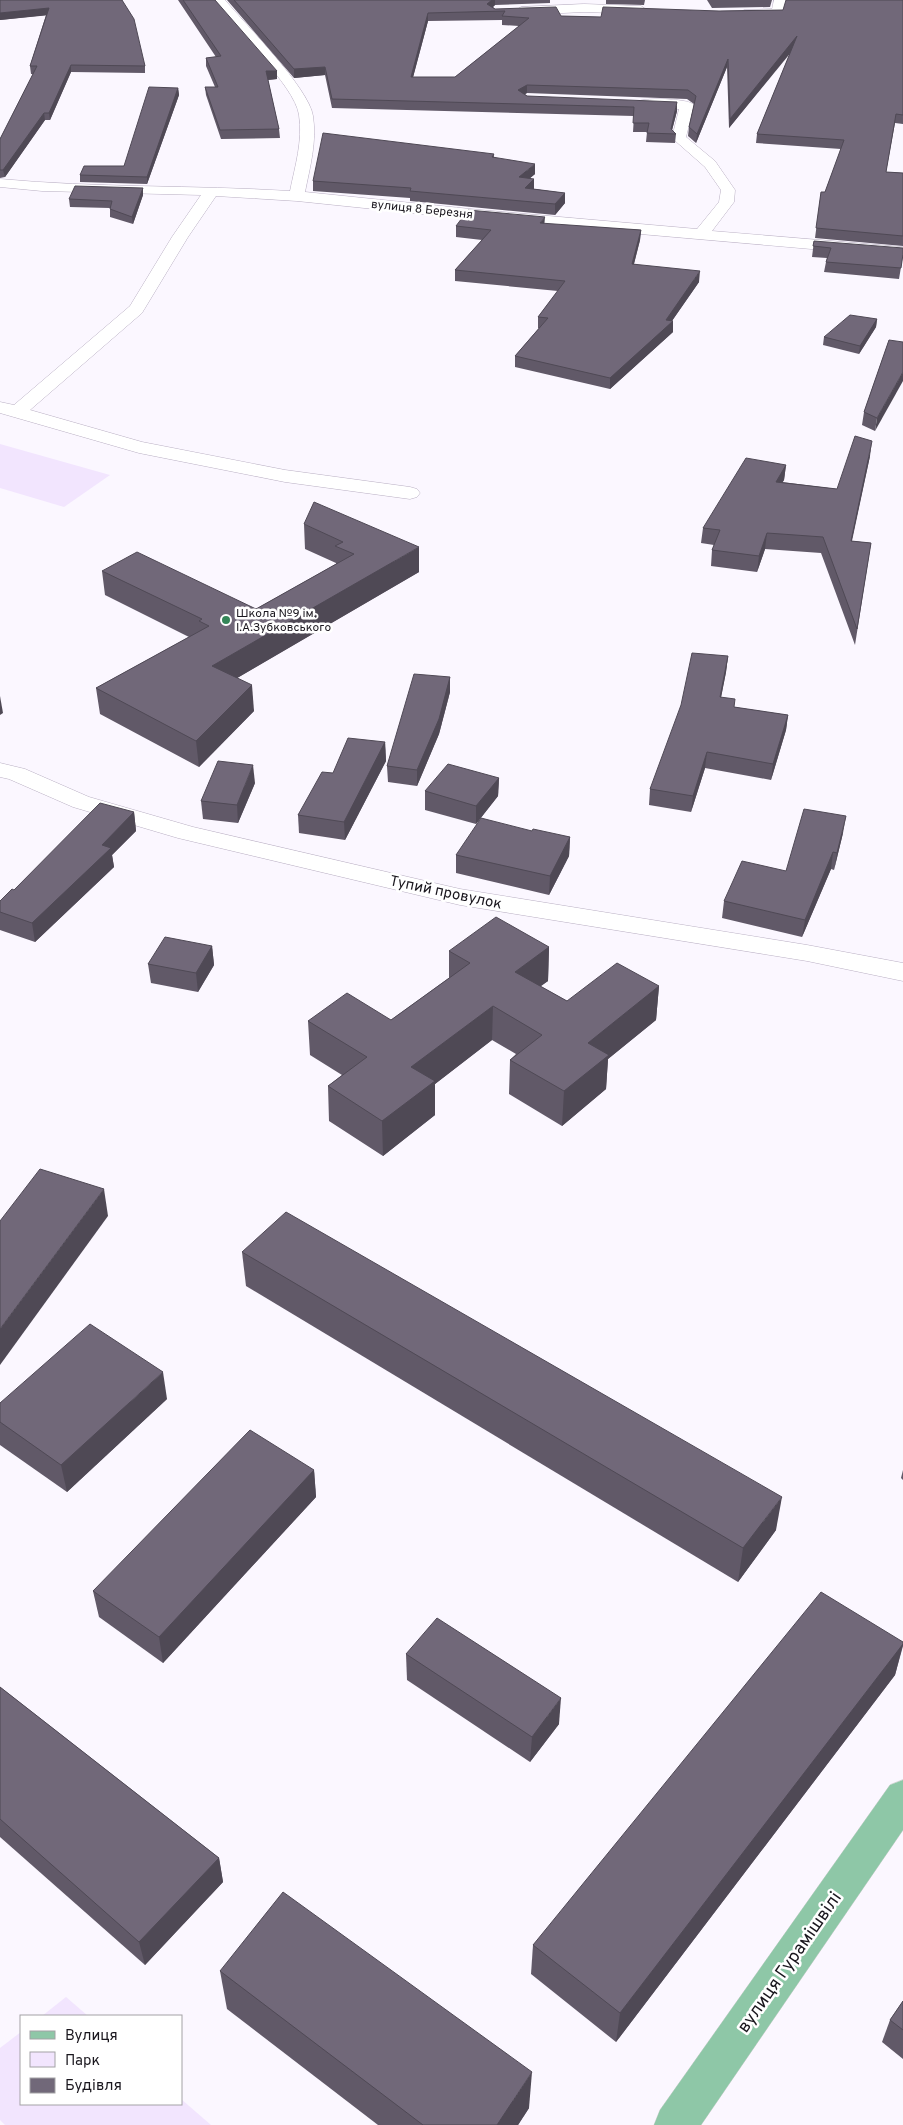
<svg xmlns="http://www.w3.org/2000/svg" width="903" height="2125" font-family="Overpass,sans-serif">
<rect width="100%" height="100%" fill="#fbf7ff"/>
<g fill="#f2e5fe">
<path d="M0 444 110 475 64 507 0 488Z"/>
<path d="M66 1997 88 2016H42Z"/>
<path d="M21 2032V2104H181V2099L211 2125H5L0 2120V2048Z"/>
</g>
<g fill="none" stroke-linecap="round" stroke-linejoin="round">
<g stroke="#b9afc3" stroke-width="1">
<g id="minor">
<path d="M212 0H225C245 24 309 88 313 116 317 142 310 167 305 192L480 210 697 229 719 202 721 190 705 167 672 138 679 109 641 107 634 103C640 97 688 98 694 105L686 137 715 161 735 190 734 202 712 231 903 247V257L480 220 297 201 216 196 188 237 142 313 30 410 142 442 285 470 410 487 417 489 420 493 417 497 410 499 285 482 139 453 0 413V402L14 405 130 306 172 237 201 195 42 191 0 187V179C96 188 194 185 290 191 295 166 303 141 299 115 295 85 232 28 212 0Z"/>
<path d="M774 0H786L782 16 744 18 738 14 744 10 772 9Z"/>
<path d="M584 4 641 6 647 10 641 14 584 12 521 15 515 11 521 7Z"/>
<path d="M0 763 25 769 89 797 193 827 460 889 807 945 903 963V981L807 961 460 905 178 838 73 807 9 779 0 777Z"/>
</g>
</g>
<g stroke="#d6d5d6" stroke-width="1">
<path id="major" d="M903 1780V1830L701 2125H654L660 2110 890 1785Z"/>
</g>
<use href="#minor" fill="#fff" fill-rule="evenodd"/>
<use href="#major" fill="#8ec7a7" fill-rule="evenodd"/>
</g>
<g fill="#615968" fill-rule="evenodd">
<path d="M0 0H122L145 66V73L71 72 50 120H45L5 177 0 178V139L33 74H31L30 66 46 15 0 20Z"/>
<path d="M178 0H215L277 79 268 80 279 129 280 138 221 139 206 95 205 87H215L206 66V58L216 57Z"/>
<path d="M227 0H550V3L495 5 493 7 495 9 561 16 601 17 719 11 783 10 903 0V124L895 123 886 172 903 173V246L815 238 821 192H825L841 149 756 143 757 134 791 51 729 128 727 67 696 143 688 136 689 127 694 104 687 99 527 93 525 94 527 96 677 111 672 130 676 134 675 143 646 142 647 132H633L634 116 332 108 325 75 294 78ZM502 20V25L519 26 455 77H413L428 21Z"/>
<path d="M606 0H645L644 5 606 4Z"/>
<path d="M707 0H772L770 7 712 8Z"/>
<path d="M178 88 179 95 147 184 80 182V175L124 166Z"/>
<path d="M494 154V157L535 174 529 179 534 189 565 193V203L555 215 410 201V198L313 191V181Z"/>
<path d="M143 188V195L133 224 110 217V208L70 207 69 199Z"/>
<path d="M545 224 641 230 640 240 634 264 699 282 672 321 673 332 610 389 515 367V356L539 328H538V317L558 291 455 281V270L482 240 456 237V226Z"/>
<path d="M814 241 903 255 899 279 824 272 826 262 827 258 812 257Z"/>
<path d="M877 319 876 327 859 354 823 345 824 337Z"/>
<path d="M889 340 875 431 862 425 864 412Z"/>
<path d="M870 456 852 541 871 543 855 645 821 553 765 549 757 572 711 566 712 550 714 545 701 543 703 528 786 465 784 480 782 482 837 489Z"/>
<path d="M304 524 419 572 237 678 254 711 199 767 100 714 96 688 189 637 105 595 102 571 256 609 336 564V563L305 549Z"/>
<path d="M728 656 726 672 721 697 734 707 788 715 786 730 771 780 705 768 691 812 649 805 650 789Z"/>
<path d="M450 677V692L439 734 417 786 388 782 387 766Z"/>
<path d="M385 742 386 761 345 840 299 833 298 815Z"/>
<path d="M499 778 498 796 476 824 425 810V791Z"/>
<path d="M255 783 238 823 203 819 201 801Z"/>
<path d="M134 812 136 831 112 855 114 867 35 942 0 930V901L14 890Z"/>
<path d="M532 831 570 837 569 856 549 895 456 873V855Z"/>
<path d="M843 833 834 870 831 869 802 937 722 918 724 901 786 871Z"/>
<path d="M212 946 214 965 198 992 151 983 148 964Z"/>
<path d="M549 947 548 981 540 986 567 1001 659 986 656 1020 608 1059 606 1089 562 1126 509 1094 510 1060 516 1054 492 1040 435 1084V1115L383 1156 329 1121 328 1086 342 1075 310 1055 308 1021 391 1020 449 978V951Z"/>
<path d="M242 1252 776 1530 738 1582 246 1286Z"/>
<path d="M167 1399 67 1492 0 1445V1422Z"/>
<path d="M314 1470 316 1497 163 1663 99 1617 93 1591Z"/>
<path d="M903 1470V1480L901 1478Z"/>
<path d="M903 1642V1646L895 1675 616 2042 531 1974 533 1945Z"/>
<path d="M406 1654 559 1724 530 1762 407 1680Z"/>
<path d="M0 1687 219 1858 223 1882 145 1965 0 1837Z"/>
<path d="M220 1971 529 2108 518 2125H378L227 2009Z"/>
<path d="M903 2001V2059L882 2042 890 2020Z"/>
</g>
<g fill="#4f4955">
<path d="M492 0H495V5L487 12V4Z"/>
<path d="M49 8 50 15 0 20V13Z"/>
<path d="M428 13V21L411 85V77Z"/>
<path d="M797 36V45L729 128 730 119Z"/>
<path d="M728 59 727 67 696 143 697 134Z"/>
<path d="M71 65V72L50 120 49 113Z"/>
<path d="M325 67V75L294 78V69Z"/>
<path d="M266 71H277V79L267 80Z"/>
<path d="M527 85V93L518 98V90Z"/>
<path d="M178 88 179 95 147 184V177Z"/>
<path d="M677 102V111L671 134V129Z"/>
<path d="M44 113 45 120 5 177 3 170Z"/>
<path d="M535 164V174L519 187V177Z"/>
<path d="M534 179V190L525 188Z"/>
<path d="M143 188V195L133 224 132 217Z"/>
<path d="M565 193V203L555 215V204Z"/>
<path d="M545 217 544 228 540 223Z"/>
<path d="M641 230 640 240 631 275 632 264Z"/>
<path d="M700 271 699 282 669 325 673 321V332L610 389V378L666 320Z"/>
<path d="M877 319 876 327 859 354 860 346Z"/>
<path d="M903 372V381L875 431 877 418Z"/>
<path d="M872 441 870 456 848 557 851 541Z"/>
<path d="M786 465 784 480 774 497 776 482Z"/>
<path d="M767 533 765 549 757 572 759 556Z"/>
<path d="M419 547V572L215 691 212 666Z"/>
<path d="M728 656 726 672 718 713 720 697Z"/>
<path d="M450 677V692L439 734 417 786V770Z"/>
<path d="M252 685 254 711 199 767 196 741Z"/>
<path d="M0 696 3 713 0 715Z"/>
<path d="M788 715 786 730 771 780 773 764Z"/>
<path d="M385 742 386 761 345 840 344 822Z"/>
<path d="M707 752 705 768 691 812 693 796Z"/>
<path d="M253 765 255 783 238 823 237 805Z"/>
<path d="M499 778 498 796 476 824V806Z"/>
<path d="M134 812 136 831 112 855 114 867 35 942 32 923 102 845Z"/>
<path d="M846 816 843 833 834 870 837 853Z"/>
<path d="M570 837 569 856 549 895 550 876Z"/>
<path d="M833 852 831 869 802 937 805 920Z"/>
<path d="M212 946 214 965 198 992 196 973Z"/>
<path d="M549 947 548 981 514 1006 515 972Z"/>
<path d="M659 986 656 1020 608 1059 606 1089 562 1126 564 1091 588 1043Z"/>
<path d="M493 1006 492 1040 435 1084V1115L383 1156 382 1121 411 1067Z"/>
<path d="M104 1189 108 1216 0 1365V1329Z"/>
<path d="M163 1372 167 1399 67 1492 61 1465Z"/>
<path d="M314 1470 316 1497 163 1663 159 1637Z"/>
<path d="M782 1497 776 1530 738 1582 743 1548Z"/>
<path d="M903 1644 895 1675 616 2042 620 2013Z"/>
<path d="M561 1698 559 1724 530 1762 532 1737Z"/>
<path d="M219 1858 223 1882 145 1965 139 1942Z"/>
<path d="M532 2072 529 2108 518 2125H497Z"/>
</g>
<g fill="#716879" stroke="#4f4955" fill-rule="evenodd">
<path d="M0 0H122L134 19 145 66 71 65 49 113H44L3 170H0V139L37 66H30L49 8 0 13Z"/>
<path d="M183 0H215L277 71H266L279 129 220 130 205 87H218L206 58 221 56Z"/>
<path d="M234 0H492L487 4 495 9 556 7 561 16 601 17 603 7 719 11 783 10 786 0H903V115L896 114 886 172 903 173V236L816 228 821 192H825L844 140 757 134 797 36 730 119 728 59 697 134 689 127 696 96 688 90 527 85 518 90 527 96 677 102 671 129 676 134 647 133 649 123H633L634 107 332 99 325 67 294 69ZM505 11 502 16 529 18 455 77H411L428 13Z"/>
<path d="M149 87 178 88 147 177 80 175 84 166H124Z"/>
<path d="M323 133 494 154 492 157 535 164 519 177 534 179 525 188 565 193 555 204 410 191 411 188 313 181Z"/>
<path d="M75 186 143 188 132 217 110 209 112 201 69 199Z"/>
<path d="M468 210 545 217 540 223 641 230 632 264 700 271 666 320 673 321 610 378 515 356 548 318 538 317 565 281 455 270 491 230 456 226Z"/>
<path d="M814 241 903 248V254L901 268 826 262 831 248 813 246Z"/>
<path d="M850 315 877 319 860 346 824 337Z"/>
<path d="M889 340 903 342V372L877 418 864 412Z"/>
<path d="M855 436 872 441 851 541 871 543 857 629 823 537 767 533 759 556 712 550 720 530 703 528 746 458 786 465 776 482 837 489Z"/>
<path d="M314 502 419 547 212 666 252 685 196 741 96 688 209 626 199 621 202 619 102 571 137 552 256 609 354 554 335 546 343 542 304 524Z"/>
<path d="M692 653 728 656 720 697 735 699 734 707 788 715 773 764 707 752 693 796 650 789 681 705Z"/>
<path d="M414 674 450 677 439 719 417 770 387 766Z"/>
<path d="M348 738 385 742 344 822 298 815 322 772 333 773Z"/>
<path d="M218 761 253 765 237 805 201 801Z"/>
<path d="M448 764 499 778 476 806 425 791Z"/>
<path d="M100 803 134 812 102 845 111 848 32 923 0 912V901L12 889 14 890Z"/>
<path d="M804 809 846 816 837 853 833 852 805 920 724 901 742 861 786 871Z"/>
<path d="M481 818 532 831 533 829 570 837 550 876 456 855Z"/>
<path d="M496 917 549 947 515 972 567 1001 617 963 659 986 588 1043 609 1055 564 1091 510 1060 542 1035 493 1006 411 1067 435 1081 382 1121 328 1086 367 1057 308 1021 347 993 391 1020 470 963 449 951Z"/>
<path d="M165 937 212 946 196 973 148 964Z"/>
<path d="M40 1169 104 1189 0 1329V1221Z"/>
<path d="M286 1212 782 1497 743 1548 242 1252Z"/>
<path d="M90 1324 163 1372 61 1465 0 1422V1403Z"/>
<path d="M250 1430 314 1470 159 1637 93 1591Z"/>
<path d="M821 1592 903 1642V1644L620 2013 533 1945Z"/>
<path d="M437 1618 561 1698 532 1737 406 1654Z"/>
<path d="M0 1687 219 1858 139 1942 0 1819Z"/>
<path d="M283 1892 532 2072 497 2125H423L220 1971Z"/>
<path d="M903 2001V2030L890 2020Z"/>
</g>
<circle fill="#348658" stroke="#fff" stroke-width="2" cx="226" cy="620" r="5"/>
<g text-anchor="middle" stroke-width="5" stroke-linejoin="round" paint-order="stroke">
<g font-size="12" fill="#1a171e" stroke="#fff">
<text transform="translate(422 209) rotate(6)" y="4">вулиця 8 Березня</text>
</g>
<g font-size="12" fill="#1a171e" stroke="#fff" text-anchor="start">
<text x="236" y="617">Школа №9 ім.<tspan x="236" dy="14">І.А.Зубковського</tspan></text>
</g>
<g font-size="15" fill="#1a171e" stroke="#fff">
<text transform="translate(446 892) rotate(12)" y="5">Тупий провулок</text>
</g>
<g font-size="18" fill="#1a171e" stroke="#fff">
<text transform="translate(789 1962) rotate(-55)" y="6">вулиця Гурамішвілі</text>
</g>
</g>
<rect x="20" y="2015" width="162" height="90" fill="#ffffff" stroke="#a3a2a5"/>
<rect x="30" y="2031" width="25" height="8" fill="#8ec7a7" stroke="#a3a2a5"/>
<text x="65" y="2040" font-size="15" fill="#1a171e">Вулиця</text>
<rect x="30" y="2052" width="25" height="15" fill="#f2e5fe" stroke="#a3a2a5"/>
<text x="65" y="2065" font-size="15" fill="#1a171e">Парк</text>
<rect x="30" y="2078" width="25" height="15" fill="#716879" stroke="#a3a2a5"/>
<text x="65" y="2090" font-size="15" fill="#1a171e">Будівля</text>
</svg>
